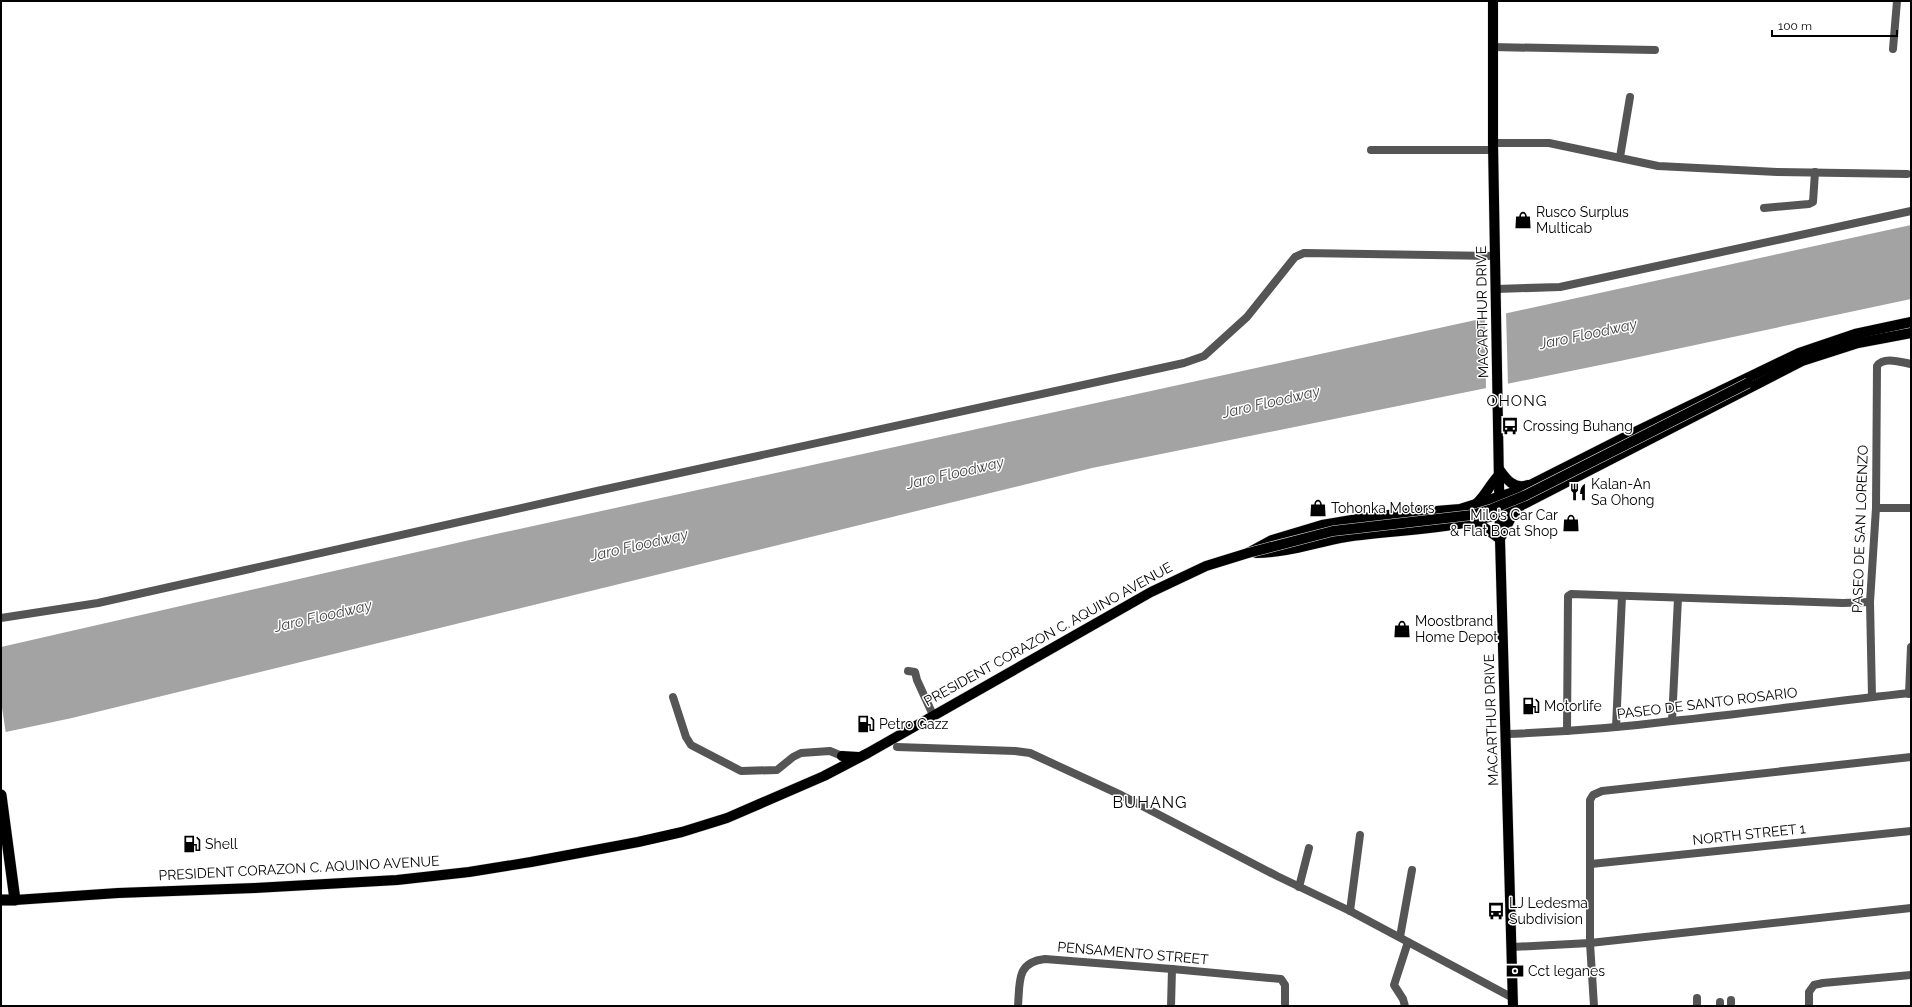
<svg xmlns="http://www.w3.org/2000/svg" width="1912" height="1007" font-family="Raleway,sans-serif">
<rect width="100%" height="100%" fill="#fff"/>
<path fill="#a3a3a3" d="M1911 225V299L1620 361 1092 468 72 718 1 733V647L496 534Z"/>
<g fill="#fff">
<path d="M1506 312 1508 386 1486 390 1485 316Z"/>
<path d="M1 701 6 734 1 735Z"/>
</g>
<g fill="none" stroke-linecap="round" stroke-linejoin="round">
<g stroke="#dbdbdb" stroke-width="11">
<g id="primary">
<path d="M1493 1V143L1500 539 1513 1006"/>
<path d="M1499 469C1506 479 1514 490 1528 485"/>
<path d="M1477 503C1486 495 1490 484 1499 475"/>
<path d="M1470 524 1482 526 1500 539"/>
<path d="M1501 537 1512 516 1520 507"/>
<path d="M1256 553C1287 553 1316 542 1346 537 1407 528 1468 531 1524 504L1802 361 1858 343 1911 333"/>
<path d="M842 756 858 757"/>
<path d="M15 900 118 893 255 888 397 880 469 872 531 862 638 842 682 832 727 818 824 776 868 753 1151 592 1206 566 1248 553 1272 540 1322 525 1376 516 1460 509 1520 490 1633 433 1799 353 1855 334 1911 322"/>
</g>
</g>
<g stroke="#dbdbdb" stroke-width="12">
<path id="trunk" d="M1 795 15 900H1"/>
</g>
<g stroke="#555" stroke-width="8">
<path d="M1492 47 1655 50"/>
<path d="M1893 49 1897 1"/>
<path d="M1493 143H1549L1658 166 1777 172 1907 174"/>
<path d="M1371 150H1493"/>
<path d="M1620 157 1630 97"/>
<path d="M1764 208 1809 204 1813 202 1815 172"/>
<path d="M1496 289 1560 287 1911 211"/>
<path d="M1876 508H1911"/>
<path d="M1 618 98 603 597 491 1184 363 1204 356 1247 317 1295 257 1304 253 1494 256"/>
<path d="M908 671 915 672 917 680 933 715"/>
<path d="M1909 694 1911 647"/>
<path d="M673 697 686 737 691 745 741 771 777 770 793 757 801 753 830 751 842 756"/>
<path d="M1872 697 1870 602 1876 508 1877 366C1883 356 1901 362 1911 364"/>
<path d="M1672 721 1678 598"/>
<path d="M1616 727 1622 596"/>
<path d="M1567 731 1568 596 1571 594 1843 603 1870 602"/>
<path d="M1506 734C1561 732 1617 728 1672 721 1752 713 1831 701 1911 693"/>
<path d="M1591 864 1911 831"/>
<path d="M1299 887 1309 848"/>
<path d="M1350 911 1360 835"/>
<path d="M1400 937 1412 870"/>
<path d="M1512 947 1590 943 1911 908"/>
<path d="M1018 1006C1020 982 1016 962 1045 959L1172 969 1281 979 1285 985V1006"/>
<path d="M1171 1006 1172 969"/>
<path d="M1405 1006 1403 999 1394 985 1408 942"/>
<path d="M1594 1006 1590 943V800L1593 795 1602 791 1911 757"/>
<path d="M1697 1006V998"/>
<path d="M1720 1006V1002"/>
<path d="M1731 1006V1000"/>
<path d="M1809 1006V992L1814 985 1823 983 1911 975"/>
</g>
<path stroke="#555" stroke-width="8" d="M897 747 1015 751 1030 753 1121 795 1277 876 1350 911 1513 998"/>
<use href="#primary" stroke="#000" stroke-width="10"/>
<use href="#trunk" stroke="#000" stroke-width="11"/>
<g stroke="#dbdbdb" stroke-width="11" stroke-linecap="butt">
<path id="primary-bridge" d="M1248 553 1333 531 1472 515 1492 509 1524 496 1748 383"/>
</g>
<use href="#primary-bridge" stroke="#000" stroke-width="10"/>
</g>
<defs>
<g id="shop-bare" transform="scale(1.38)"><path d="M-5-2.5h2.3a2.7 3.5 0 0 1 5.4 0H5L5.5 6h-11ZM-1.5-2.5h3a1.5 2.3 0 0 0-3 0Z" fill="#000" stroke="#fff" stroke-width="2.5" paint-order="stroke"/></g>
<g id="bus-bare" transform="scale(1.38)"><path d="M-5-6H5V4H4V6H2V4H-2V6H-4V4H-5ZM-3.5-4V0h7V-4ZM-3.5 1.2v1.5H-2V1.2ZM2 1.2v1.5H3.5V1.2Z" fill="#000" stroke="#fff" stroke-width="2.5" paint-order="stroke"/></g>
<g id="restaurant-bare" transform="scale(1.38)"><path d="M-5-6h1v4h1v-4h1v4h1v-4h1v5L-1.5 .5V6h-2V.5L-5-1ZM5-6V6H3V1.5H1.5Q1.5-4 5-6Z" fill="#000" stroke="#fff" stroke-width="2.5" paint-order="stroke"/></g>
<g id="fuel-bare" transform="scale(1.38)"><path d="M-5.5-6h7V0h2V4h1.3V-2.5L3-4.5l.8-.8L6-3V5H2.5V1h-1V6h-7ZM-4.2-4.7v3.2H.2V-4.7Z" fill="#000" stroke="#fff" stroke-width="2.5" paint-order="stroke"/></g>
<g id="bank-bare" transform="scale(1.38)"><path d="M-6-4H6V4H-6ZM0-2.3a2.3 2.3 0 1 0 0 4.6a2.3 2.3 0 1 0 0-4.6Z" fill="#000" stroke="#fff" stroke-width="2.5" paint-order="stroke"/></g>
</defs>
<g fill-rule="evenodd">
<use href="#shop-bare" x="1523" y="220"/>
<use href="#bus-bare" x="1510" y="426"/>
<use href="#restaurant-bare" x="1578" y="492"/>
<use href="#shop-bare" x="1318" y="508"/>
<use href="#shop-bare" x="1571" y="523"/>
<use href="#shop-bare" x="1402" y="629"/>
<use href="#fuel-bare" x="1531" y="706"/>
<use href="#fuel-bare" x="866" y="724"/>
<use href="#fuel-bare" x="192" y="844"/>
<use href="#bus-bare" x="1496" y="911"/>
<use href="#bank-bare" x="1515" y="971"/>
</g>
<g text-anchor="middle" stroke-width="3" stroke-linejoin="round" paint-order="stroke">
<g font-size="14" fill="#000" stroke="#fff" text-anchor="start">
<text x="1536" y="217">Rusco Surplus<tspan x="1536" dy="16">Multicab</tspan></text>
<text x="1523" y="431">Crossing Buhang</text>
<text x="1591" y="489">Kalan-An<tspan x="1591" dy="16">Sa Ohong</tspan></text>
<text x="1331" y="513">Tohonka Motors</text>
<text x="1558" y="520" text-anchor="end">Milo's Car Car<tspan x="1558" dy="16">&amp; Flat Boat Shop</tspan></text>
<text x="1415" y="626">Moostbrand<tspan x="1415" dy="16">Home Depot</tspan></text>
<text x="1544" y="711">Motorlife</text>
<text x="879" y="729">Petro Gazz</text>
<text x="205" y="849">Shell</text>
<text x="1509" y="908">LJ Ledesma<tspan x="1509" dy="16">Subdivision</tspan></text>
<text x="1528" y="976">Cct leganes</text>
</g>
<g font-size="14" fill="#000" stroke="#fff">
<text transform="translate(1482 312) rotate(-91)" y="5">MACARTHUR DRIVE</text>
<text transform="translate(1860 529) rotate(-88)" y="5">PASEO DE SAN LORENZO</text>
<text transform="translate(1048 634) rotate(-29)" y="5">PRESIDENT CORAZON C. AQUINO AVENUE</text>
<text transform="translate(1707 703) rotate(-7)" y="5">PASEO DE SANTO ROSARIO</text>
<text transform="translate(1491 720) rotate(-92)" y="5">MACARTHUR DRIVE</text>
<text transform="translate(1749 834) rotate(-6)" y="5">NORTH STREET 1</text>
<text transform="translate(299 868) rotate(-3)" y="5">PRESIDENT CORAZON C. AQUINO AVENUE</text>
<text transform="translate(1133 953) rotate(5)" y="5">PENSAMENTO STREET</text>
</g>
<g font-size="15" font-style="italic" fill="#444" stroke="#fff">
<text transform="translate(1588 334) rotate(-12)" y="5">Jaro Floodway</text>
<text transform="translate(1271 402) rotate(-13)" y="5">Jaro Floodway</text>
<text transform="translate(955 473) rotate(-13)" y="5">Jaro Floodway</text>
<text transform="translate(639 545) rotate(-13)" y="5">Jaro Floodway</text>
<text transform="translate(323 616) rotate(-13)" y="5">Jaro Floodway</text>
</g>
<g font-size="15" letter-spacing="1" fill="#000" stroke="#fff">
<text x="1517" y="406">OHONG</text>
</g>
<g font-size="16" letter-spacing="1" fill="#000" stroke="#fff">
<text x="1150" y="808">BUHANG</text>
</g>
</g>
<rect width="1912" height="1007" fill="none" stroke="#000000" stroke-width="4"/>
<path d="M1772 30v6h125v-6" fill="none" stroke="#000000" stroke-width="2"/>
<text x="1778" y="30" font-size="12" fill="#000000" stroke="#ffffff" stroke-width="3" paint-order="stroke">100 m</text>
</svg>
